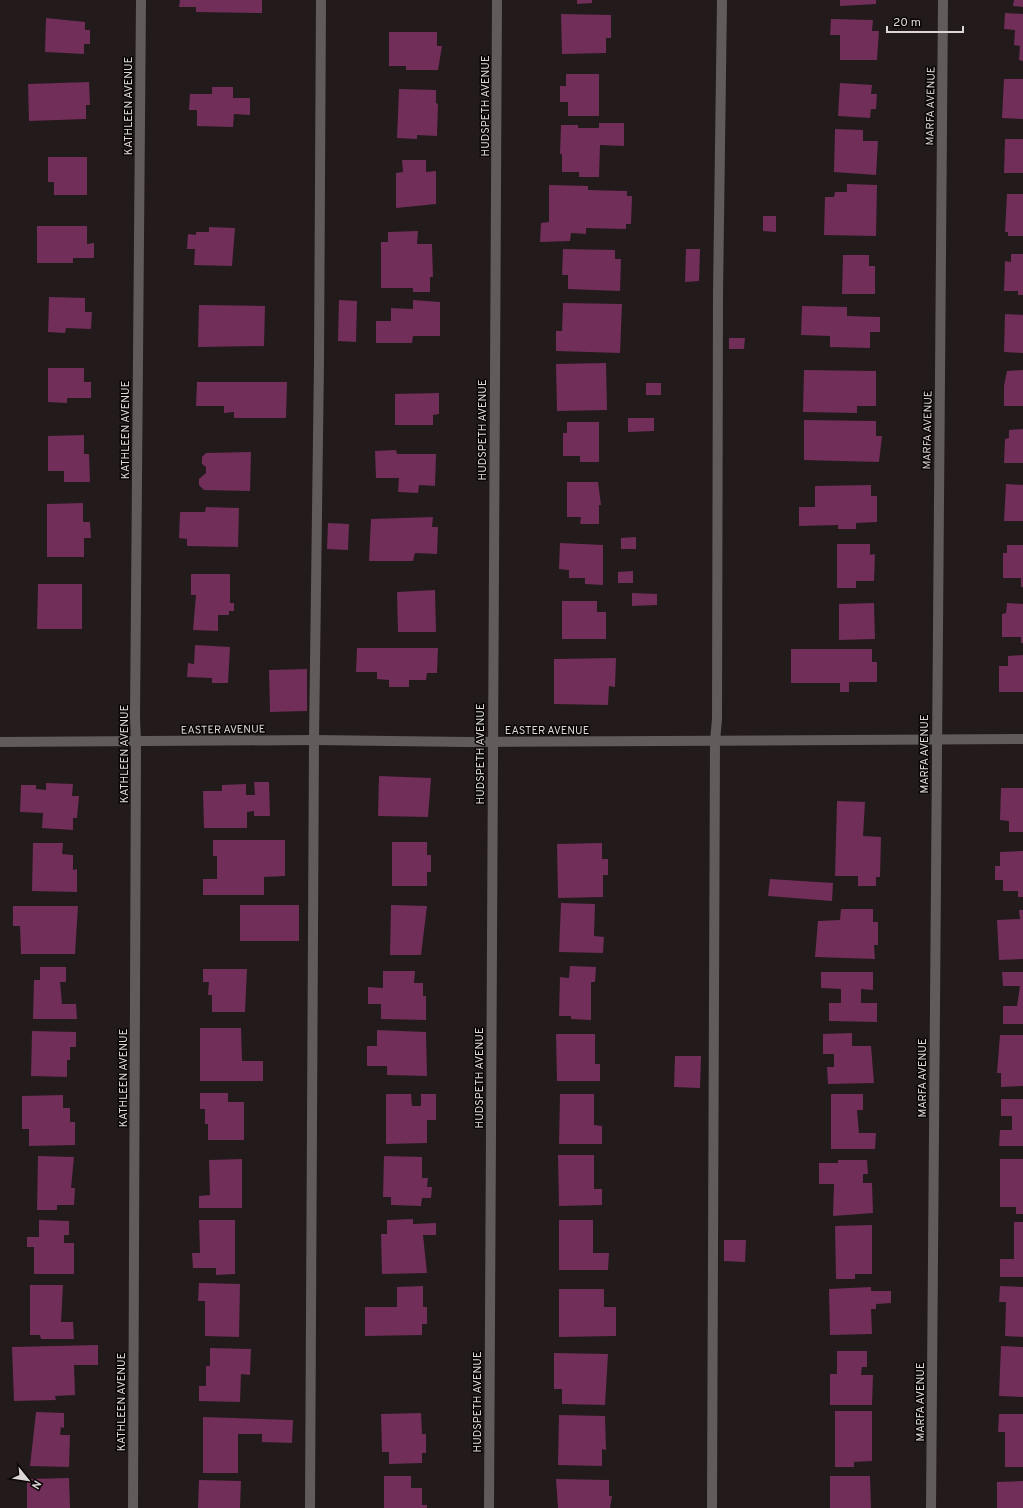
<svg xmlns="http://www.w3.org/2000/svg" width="1023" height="1508" font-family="Overpass,sans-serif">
<rect width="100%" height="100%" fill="#231a1b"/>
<g fill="#702e59">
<path d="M180 0H262V13L196 12V7H179Z"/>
<path d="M577 0H592V3L577 4Z"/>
<path d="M840 0H876V4L840 6Z"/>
<path d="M1014 0H1023V7L1013 6Z"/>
<path d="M1005 13 1023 14V61L1019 60 1020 46 1014 45 1015 30 1004 29Z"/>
<path d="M561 14 611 15V38H606V53L562 54Z"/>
<path d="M46 18 85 22V30H90V44H84V54L45 52Z"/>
<path d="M831 19 873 20 872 31H879L877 60H840V35H830Z"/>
<path d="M389 32H437V46H442L438 70H406V66H389Z"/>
<path d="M566 74H599V116H568V102H560V86H566Z"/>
<path d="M1004 79H1023V119L1002 118Z"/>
<path d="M89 82 90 105H86V119L29 121 28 84Z"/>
<path d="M840 83 872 85 871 94H877L876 109H871L870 118 838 116Z"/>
<path d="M212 87H233V98H250V115L234 114 233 127 197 126V110H189L190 94H212Z"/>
<path d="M399 89 436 90V103L438 104 437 136 417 135V139L397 138Z"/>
<path d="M599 123H624V146L600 145 599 177H579V172H562V154H560L561 125H578V128H599Z"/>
<path d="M835 129 863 130V141H878L876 175 834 172Z"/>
<path d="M1005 139H1023V173H1004Z"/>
<path d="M48 157H87V195H54V182H48Z"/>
<path d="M402 160H426V172L436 171V204L396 208V173L403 172Z"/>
<path d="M847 184 877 185 876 236 824 235 825 197H834L835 192H847Z"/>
<path d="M549 185 588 186V190L627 191V196H632L631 224H626V229L586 228V234L571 233 570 241 540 242 541 223 549 222Z"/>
<path d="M1007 194H1023V236H1008V232H1005Z"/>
<path d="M763 216H776V232L763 231Z"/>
<path d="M37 226H87V244L94 243V258H73V263H37Z"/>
<path d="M209 227 235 228 232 266 194 265 195 249H187L188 234 196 235V232H209Z"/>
<path d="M418 231 417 244H432L433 277H430V292H413V288H381V242H388V232Z"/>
<path d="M563 249 615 250V259H621L620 291 568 289V275H562Z"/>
<path d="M686 249H700L699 281 685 282Z"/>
<path d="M1011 254H1023V295H1018V291H1004L1005 261 1011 262Z"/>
<path d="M843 255H869V266H875V294H842Z"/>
<path d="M49 297 85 298V312H92L91 329 66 328 65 333 48 332Z"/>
<path d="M339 300 357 301 356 342 338 341Z"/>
<path d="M413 300 440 302V336H413L412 343H376V321H391V308L413 309Z"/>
<path d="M563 303 622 304 620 353 556 351V331H562Z"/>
<path d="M199 305 265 306 264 346 198 347Z"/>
<path d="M802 306 847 307V316L880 317V332H870V348L830 347V336L801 335Z"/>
<path d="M1005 314 1023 315V353L1004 352Z"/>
<path d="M729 338H745L744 349H729Z"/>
<path d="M606 363 607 410 557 411 556 364Z"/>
<path d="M48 368H84V382H91V398H67V403L48 402Z"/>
<path d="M804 370 876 371V406H857V413L803 412Z"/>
<path d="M1023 370V406H1004V386L1007 371Z"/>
<path d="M197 382H287L286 418H234V412L224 413V406H196Z"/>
<rect x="646" y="383" width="15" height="12"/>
<path d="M439 393V414L433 415V425H395V394Z"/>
<path d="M628 418H654V431L628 432Z"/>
<path d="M804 420 876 421V436H882L879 462 804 460Z"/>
<path d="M567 422H599V462H580V456H563V433H567Z"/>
<path d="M1023 429V463H1004L1005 439 1009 438V430Z"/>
<path d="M84 435V454H89L90 482H64V471H48V436Z"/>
<path d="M396 450 397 454H436L435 486 419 485 418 493 398 492 399 478H376L375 451Z"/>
<path d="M251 452 250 491 204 490 199 485V479L206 473V467L202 464V457L206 453Z"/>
<path d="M567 482H598L601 505H599V524H580L581 517H567Z"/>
<path d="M1006 484 1023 485V521H1004Z"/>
<path d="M871 485V496H877V522L856 523V529H838V525L799 526V507H815V486Z"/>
<path d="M83 503V522H90L91 538H84V557H47V504Z"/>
<path d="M206 507 239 508 238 547 187 546V539L179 538 180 512H205Z"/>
<path d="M433 517 432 527H438L437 554 415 553 413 561H369L371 519Z"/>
<path d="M328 523 349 524 348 550 327 549Z"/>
<path d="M636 537V549H621V538Z"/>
<path d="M560 543 603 545V585L585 584V578H569V570L559 569Z"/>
<path d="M837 544H870V555L875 554 874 581H856V588H837Z"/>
<path d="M1007 545H1023V587H1021V578H1003V553H1007Z"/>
<path d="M633 571V583H618V572Z"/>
<path d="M191 574H230V603H234V611H229V615H218V631L193 630 196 595H191Z"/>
<path d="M38 584H82V629H37Z"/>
<path d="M435 590 436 632H398L397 592Z"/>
<path d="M632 593 657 594V605L632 606Z"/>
<path d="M562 601H597V612H606V639H562Z"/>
<path d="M874 603 875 639 839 640V604Z"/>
<path d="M1007 603 1023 604V643H1021V637H1002V614L1006 613Z"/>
<path d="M195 645 230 647 228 683H212V678L187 677 188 663 194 664Z"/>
<path d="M357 648H438L437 673H427L426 680H409V687H389V680L377 679V672H356Z"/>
<path d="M791 649H872V662H877V682H849V692H840V683H791Z"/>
<path d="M1023 655V692H999V666H1008V656Z"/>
<path d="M616 658 615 687 609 686 608 705 554 704V659Z"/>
<path d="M307 669V711L270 712 269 670Z"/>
<path d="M379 776 431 778 428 817 378 816Z"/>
<path d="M254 782H269L270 816H254V811L247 812V828H204L203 791H222V785L246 784V795H255Z"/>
<path d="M46 783 73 784 72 796H79L77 818H73V830L42 828 43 813 20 812 21 785H36V789L46 790Z"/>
<path d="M1001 788H1023V832H1009V821L1000 820Z"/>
<path d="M837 801 865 802 863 836 881 837 880 877H876V886H858V876H835Z"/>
<path d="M213 840H285V876L264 877V895H203V879H217V856H213Z"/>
<path d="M392 842H427V855H431V872H427V886H392Z"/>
<path d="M33 843H63L62 854 73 855V870L77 869V892L32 891Z"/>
<path d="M602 843V859H608V875H603V897L558 898 557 844Z"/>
<path d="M1023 851V897H1018V891H1003V880H995V866H1000V852Z"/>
<path d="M770 879 833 883 832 901 768 896Z"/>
<path d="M561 903 595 904 594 936 604 937 603 953 559 952Z"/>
<rect x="240" y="905" width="59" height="36"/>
<path d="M391 905 427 906 421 955H390Z"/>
<path d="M13 906H78L75 954H21L20 926H13Z"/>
<path d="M841 909H873V922H878V945H874L875 959 815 957 818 921 840 920Z"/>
<path d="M1019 910H1023V959L999 960 997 920 1020 919Z"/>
<path d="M570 966 596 967 595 982H591V1020L571 1019V1016H559L560 977 569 978Z"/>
<path d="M40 967H66V982H60L62 1004H76L77 1019H33L34 980H40Z"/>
<path d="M203 969H247L245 1012H212V995H208L209 982H203Z"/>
<path d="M383 971H415L414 983H423V996H426V1020L381 1019V1004H368V987L383 988Z"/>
<path d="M821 972H873V990L861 989V1003H877V1022L829 1021V1003H841V989L821 988Z"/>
<path d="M1002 972H1023V1024H1003V1006H1017L1020 986H1003Z"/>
<path d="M200 1028H241L242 1061H263V1081H200Z"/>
<path d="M377 1030 426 1032 427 1076 387 1075V1066H367V1046H377Z"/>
<path d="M32 1031 76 1032V1047H70V1060H67V1077L31 1076Z"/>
<path d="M852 1033V1046H871L874 1083 828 1084 827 1067H834V1054H823V1034Z"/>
<path d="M556 1034H595V1064H600V1081H557Z"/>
<path d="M1000 1035H1023V1086L1001 1087V1073H997Z"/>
<path d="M675 1056H701L700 1088 674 1087Z"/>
<path d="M200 1093H228V1102H244V1140H208V1124H205V1109H200Z"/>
<path d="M386 1094H411L412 1106H421V1094H436V1120H427V1143L386 1144Z"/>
<path d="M560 1094H594V1125L602 1126V1144H559Z"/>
<path d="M831 1094H863V1110H857L859 1133H876L875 1149H831Z"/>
<path d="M63 1095V1108H70V1122H75V1145L29 1146V1129H22V1096Z"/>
<path d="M1001 1099H1023V1146H999L1000 1130H1012V1116H1001Z"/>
<path d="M558 1155H594V1189H602V1205L559 1206Z"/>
<path d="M38 1156 74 1157 71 1188H75L74 1205H57V1210H37Z"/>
<path d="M384 1156 422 1157V1178H428L427 1187H432L431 1198H422L421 1206 391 1205V1197H383Z"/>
<path d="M242 1159V1208H199V1196L210 1195 209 1160Z"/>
<path d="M1000 1159H1023V1214H1016V1207H1000Z"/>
<path d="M838 1160H867L868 1174H863V1183H872L873 1213 833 1216 834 1184H819V1163H838Z"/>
<path d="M413 1219V1224L436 1223V1235H423L427 1273 382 1274 381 1234H387V1220Z"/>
<path d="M39 1220 69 1221V1235H64V1243H74V1274H34V1247H27V1237H39Z"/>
<path d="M199 1220H235V1274L216 1275V1268H193L192 1253H200Z"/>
<path d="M559 1220H593V1253H609L608 1270H559Z"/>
<path d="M1014 1222H1023V1277H1000V1259H1014Z"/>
<path d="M872 1225V1274H855V1279H836L835 1226Z"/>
<path d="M724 1240H746L745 1262 724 1261Z"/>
<path d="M199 1283 240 1284 239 1337 205 1336V1301H198Z"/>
<path d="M30 1285H63L61 1322H73L74 1339H41L40 1335H30Z"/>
<path d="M423 1286V1307H427V1324H422V1335L365 1336V1307H397V1287Z"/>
<path d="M1000 1286 1023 1287V1337L1005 1336 1006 1302H999Z"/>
<path d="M871 1287V1291H891V1303L876 1304V1309H871L872 1334 830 1335 829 1289Z"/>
<path d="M559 1289H604V1307H616V1336L559 1337Z"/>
<path d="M98 1345V1365H74L75 1395 55 1396 56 1400 14 1401 12 1347Z"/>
<path d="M1001 1346 1023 1347V1397L999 1396Z"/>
<path d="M210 1348 251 1349 250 1375 241 1374 240 1402 199 1401V1386H206V1366H210Z"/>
<path d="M837 1351H867V1367H862L861 1375H873L872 1405H830V1374H837Z"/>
<path d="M554 1353 608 1354 605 1405 562 1404V1389H554Z"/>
<path d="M835 1411H872V1461L854 1462V1467H835Z"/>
<path d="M36 1412 64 1413V1428L61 1427 60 1435H70L69 1467 30 1466Z"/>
<path d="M421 1413 422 1434H426V1453H422V1463L389 1464V1452H382L381 1414Z"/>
<path d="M999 1414H1023V1467H1005V1432H998Z"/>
<path d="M559 1415 605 1416 606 1450 602 1449V1466L558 1465Z"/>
<path d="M203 1417 293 1420 292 1443 262 1442V1434H238V1473H203Z"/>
<path d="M384 1476H411V1488H422V1505H427V1508H384Z"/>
<path d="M830 1476H870L871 1508H830Z"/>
<path d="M69 1478 70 1508H27V1479Z"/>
<path d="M556 1479 609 1480V1496H612L610 1508H558Z"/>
<path d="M199 1480 241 1481 240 1508H198Z"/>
<path d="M1023 1481V1508H997V1482Z"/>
</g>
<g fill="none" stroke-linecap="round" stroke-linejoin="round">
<g stroke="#615c5b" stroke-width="10">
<path d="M310 1508 314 740 319 362 321 0"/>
<path d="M712 1508 715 741 717 719 718 294 722 0"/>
</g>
<g stroke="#615c5b" stroke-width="10">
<path d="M0 742 314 740 468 742 1023 739"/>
<path d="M133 1508 136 742 135 718 141 0"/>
<path d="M489 1508 497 0"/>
<path d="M931 1508 943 0"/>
</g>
</g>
<g text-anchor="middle" stroke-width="3" stroke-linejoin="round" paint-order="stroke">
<g font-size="11" fill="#dcd6d6" stroke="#0a0606">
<text transform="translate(128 106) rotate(-90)" y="4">KATHLEEN AVENUE</text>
<text transform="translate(485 106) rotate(-90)" y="4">HUDSPETH AVENUE</text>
<text transform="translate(930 106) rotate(-89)" y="4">MARFA AVENUE</text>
<text transform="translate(125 430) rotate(-90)" y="4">KATHLEEN AVENUE</text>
<text transform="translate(482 430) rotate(-90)" y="4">HUDSPETH AVENUE</text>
<text transform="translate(927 430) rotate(-89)" y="4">MARFA AVENUE</text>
<text transform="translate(223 729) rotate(-1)" y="4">EASTER AVENUE</text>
<text x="547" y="734">EASTER AVENUE</text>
<text transform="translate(124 754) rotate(-90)" y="4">KATHLEEN AVENUE</text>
<text transform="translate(480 754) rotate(-90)" y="4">HUDSPETH AVENUE</text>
<text transform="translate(924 754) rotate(-90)" y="4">MARFA AVENUE</text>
<text transform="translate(123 1078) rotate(-90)" y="4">KATHLEEN AVENUE</text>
<text transform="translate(479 1078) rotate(-90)" y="4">HUDSPETH AVENUE</text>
<text transform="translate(922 1078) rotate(-90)" y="4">MARFA AVENUE</text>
<text transform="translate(121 1402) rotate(-90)" y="4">KATHLEEN AVENUE</text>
<text transform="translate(477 1402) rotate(-90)" y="4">HUDSPETH AVENUE</text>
<text transform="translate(920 1402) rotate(-90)" y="4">MARFA AVENUE</text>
</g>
</g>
<g transform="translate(28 1480) rotate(120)" stroke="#0a0606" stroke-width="3" paint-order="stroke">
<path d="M0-3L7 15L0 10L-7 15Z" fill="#dcd6d6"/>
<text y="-6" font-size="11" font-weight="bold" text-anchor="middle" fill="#dcd6d6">N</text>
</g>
<path d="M887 26v6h76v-6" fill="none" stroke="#dcd6d6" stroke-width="2"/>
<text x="893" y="26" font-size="12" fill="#dcd6d6" stroke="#0a0606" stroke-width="3" paint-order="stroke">20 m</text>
</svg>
